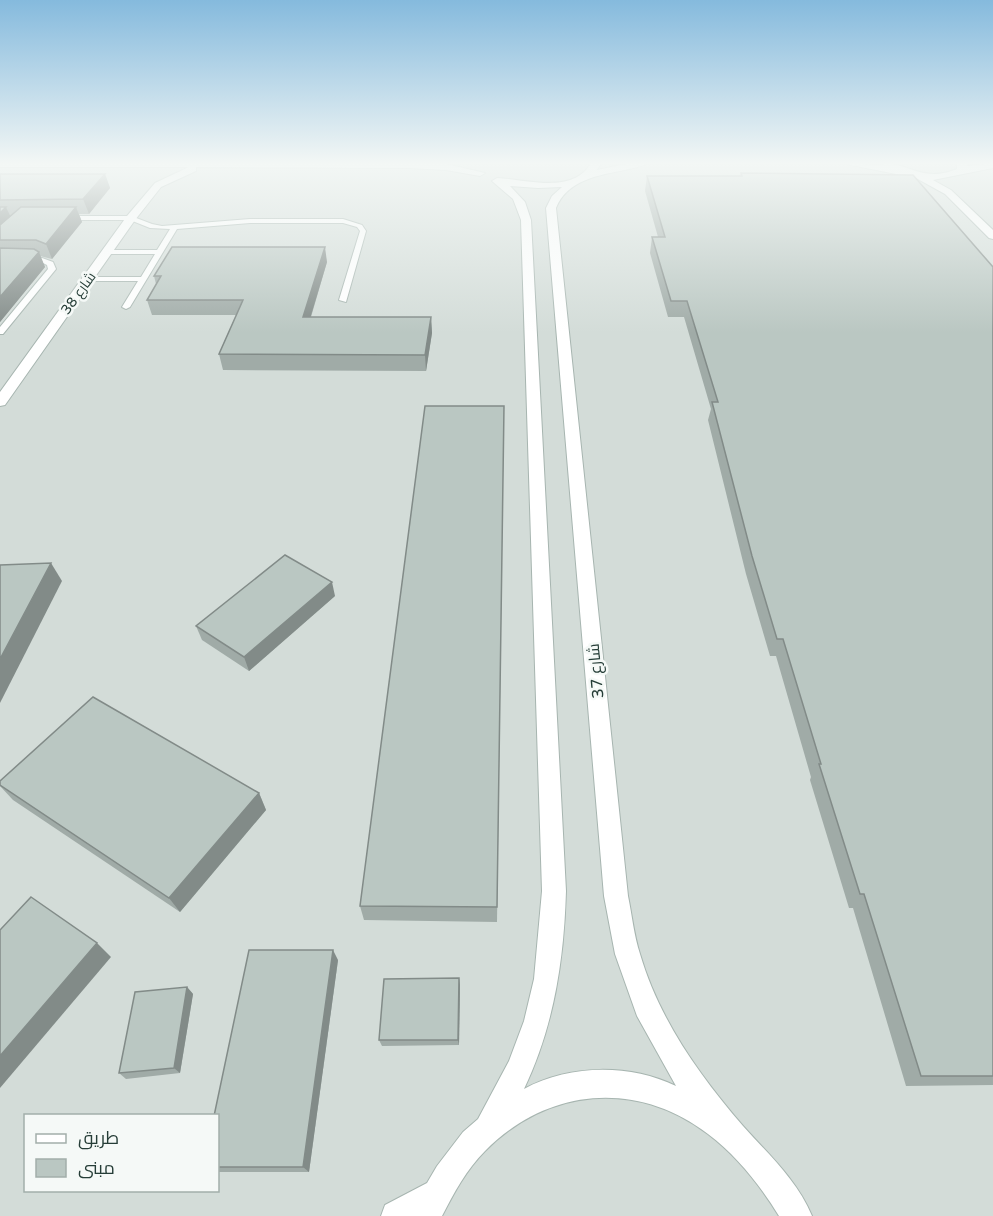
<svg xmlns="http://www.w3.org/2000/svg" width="993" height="1216" font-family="'Varela Round',Cairo,sans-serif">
<rect width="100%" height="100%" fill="#e4ede9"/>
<path fill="#d3dcd8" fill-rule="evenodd" d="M0 163H993V1216H0ZM26 1116H218V1190H26Z"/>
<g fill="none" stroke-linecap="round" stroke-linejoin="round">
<g stroke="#a7b5b0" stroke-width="2">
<g id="service">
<path d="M131 216 152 224 162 226 250 219H343L362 225 366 231 346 302 339 300 360 231 357 227 343 223H250L177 229 130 307 126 309 122 307 138 281H88L84 279 88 277H141L155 254H107L103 252 107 250H157L170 229 150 228 130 220H64L61 218 64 216Z"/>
<path d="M0 257 42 258 53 262 56 269 3 334H0V327L48 269 47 265 41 262 0 261Z"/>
</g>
</g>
<g stroke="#a7b5b0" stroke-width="2">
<g id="minor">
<path d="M0 163H422L446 164 485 173 480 176 446 170 409 168 196 167V171L161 187 135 220 5 405 0 406V392L127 216 155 183 189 167H0Z"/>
<path d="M591 163H601L597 170 630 163H648C641 167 632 168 625 170 599 175 567 180 556 208L628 896C632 915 634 936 640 954 659 1019 699 1075 743 1126 768 1154 797 1180 812 1216H779C760 1185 737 1156 708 1134 636 1079 547 1088 485 1151 466 1170 454 1193 442 1216H381L385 1205 427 1183 437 1166 463 1132 478 1119 509 1061 524 1021 534 979 542 891 521 220 513 199 492 181 497 178C526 179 573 195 591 163ZM510 186 538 188 562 187 552 196 546 208 604 896 615 954 637 1016 676 1086C630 1064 570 1064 524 1089 554 1026 564 960 566 891L531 220 525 202Z"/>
<path d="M841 163 883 165 881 163C910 163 923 183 957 169V163H967V166L993 163V168L933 180 951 190 993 230V239L989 238 945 194 916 178Z"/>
</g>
</g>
<use href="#service" fill="#fff" fill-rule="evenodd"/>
<use href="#minor" fill="#fff" fill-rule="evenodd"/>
</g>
<g fill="#a0aba7">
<path d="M741 173 993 267V1085L906 1086 853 908H849L810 780 811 777 776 656H770L746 574 708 420 711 409 684 317H668L650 253 652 237H658L645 191 647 176H740Z"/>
<path d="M0 174H105L110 188 89 214H79L82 222 52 259 40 256 45 267 0 322Z"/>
<path d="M327 262 311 317H431L432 333 426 371 223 370 219 354 236 315H152L147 300 156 284 154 276Z"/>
<path d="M504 406 497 922 364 920 360 906Z"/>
<path d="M335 596 249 671 202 640 196 626Z"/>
<path d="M0 781 259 793 266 810 180 912 13 800 0 786Z"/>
<path d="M338 960 309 1172H218V1116Z"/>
<path d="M459 978 460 985 459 1045 382 1046 379 1040Z"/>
<path d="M187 987 193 994 180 1073 126 1079 119 1073Z"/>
</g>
<g fill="#828b88">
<path d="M105 174 110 188 89 214 83 199Z"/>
<path d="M6 207 13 222 0 235V213Z"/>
<path d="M76 207 82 222 52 259 46 244Z"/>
<path d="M325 247 327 262 306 332 303 317Z"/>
<path d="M39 252 45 267 0 322V297Z"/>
<path d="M431 317 432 333 426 371 425 355Z"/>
<path d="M51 563 62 581 0 703V659Z"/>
<path d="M332 582 335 596 249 671 244 657Z"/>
<path d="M259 793 266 810 180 912 169 898Z"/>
<path d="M97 943 111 957 0 1088V1056Z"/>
<path d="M333 950 338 960 309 1172 303 1167Z"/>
<path d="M459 978 460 985 459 1045 458 1040Z"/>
<path d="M187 987 193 994 180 1073 174 1068Z"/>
</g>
<g fill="#bac7c2" stroke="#828b88" stroke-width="1.5">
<path d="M741 173 913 175 993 267V1076H921L864 894H860L819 764H821L783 639H777L752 556 712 402H718L687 301H671L652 237H665L647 176H742Z"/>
<path d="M0 174H105L83 199 0 200Z"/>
<path d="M0 207H6L0 213Z"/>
<path d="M21 207H76L46 244 36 240H0V225Z"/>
<path d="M172 247H325L303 317H431L425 355 219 354 243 300H147L161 276H154Z"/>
<path d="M0 248 34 249 39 252 0 297Z"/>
<path d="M425 406H504L497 907 360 906Z"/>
<path d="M285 555 332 582 244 657 196 626Z"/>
<path d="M51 563 0 659V565Z"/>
<path d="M93 697 259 793 169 898 0 785V781Z"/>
<path d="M31 897 97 943 0 1056V930Z"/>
<path d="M249 950H333L303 1167H218V1116H214Z"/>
<path d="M459 978 458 1040H379L384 979Z"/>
<path d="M187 987 174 1068 119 1073 135 992Z"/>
</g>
<linearGradient id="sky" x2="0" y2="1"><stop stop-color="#85badd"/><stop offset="0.49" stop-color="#f3f7f5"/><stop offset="1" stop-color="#f3f7f5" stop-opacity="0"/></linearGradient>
<rect width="993" height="333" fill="url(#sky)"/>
<g text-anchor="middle" stroke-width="5" stroke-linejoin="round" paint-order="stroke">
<g font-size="14" fill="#253d37" stroke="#f5f9f7">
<text transform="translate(78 293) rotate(-54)" y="5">شارع 38</text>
</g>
<g font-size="16" fill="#253d37" stroke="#f5f9f7">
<text transform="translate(595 671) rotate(-95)" y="6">شارع 37</text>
</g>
</g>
<rect x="24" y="1114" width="195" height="78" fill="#f5f9f7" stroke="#a2aeaa" stroke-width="1.5"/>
<rect x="36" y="1134" width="30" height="9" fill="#ffffff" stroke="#a2aeaa" stroke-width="1.5"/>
<text x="78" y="1144" font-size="18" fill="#253d37">طريق</text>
<rect x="36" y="1159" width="30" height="18" fill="#bac7c2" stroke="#a2aeaa" stroke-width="1.5"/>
<text x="78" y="1174" font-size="18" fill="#253d37">مبنى</text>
</svg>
